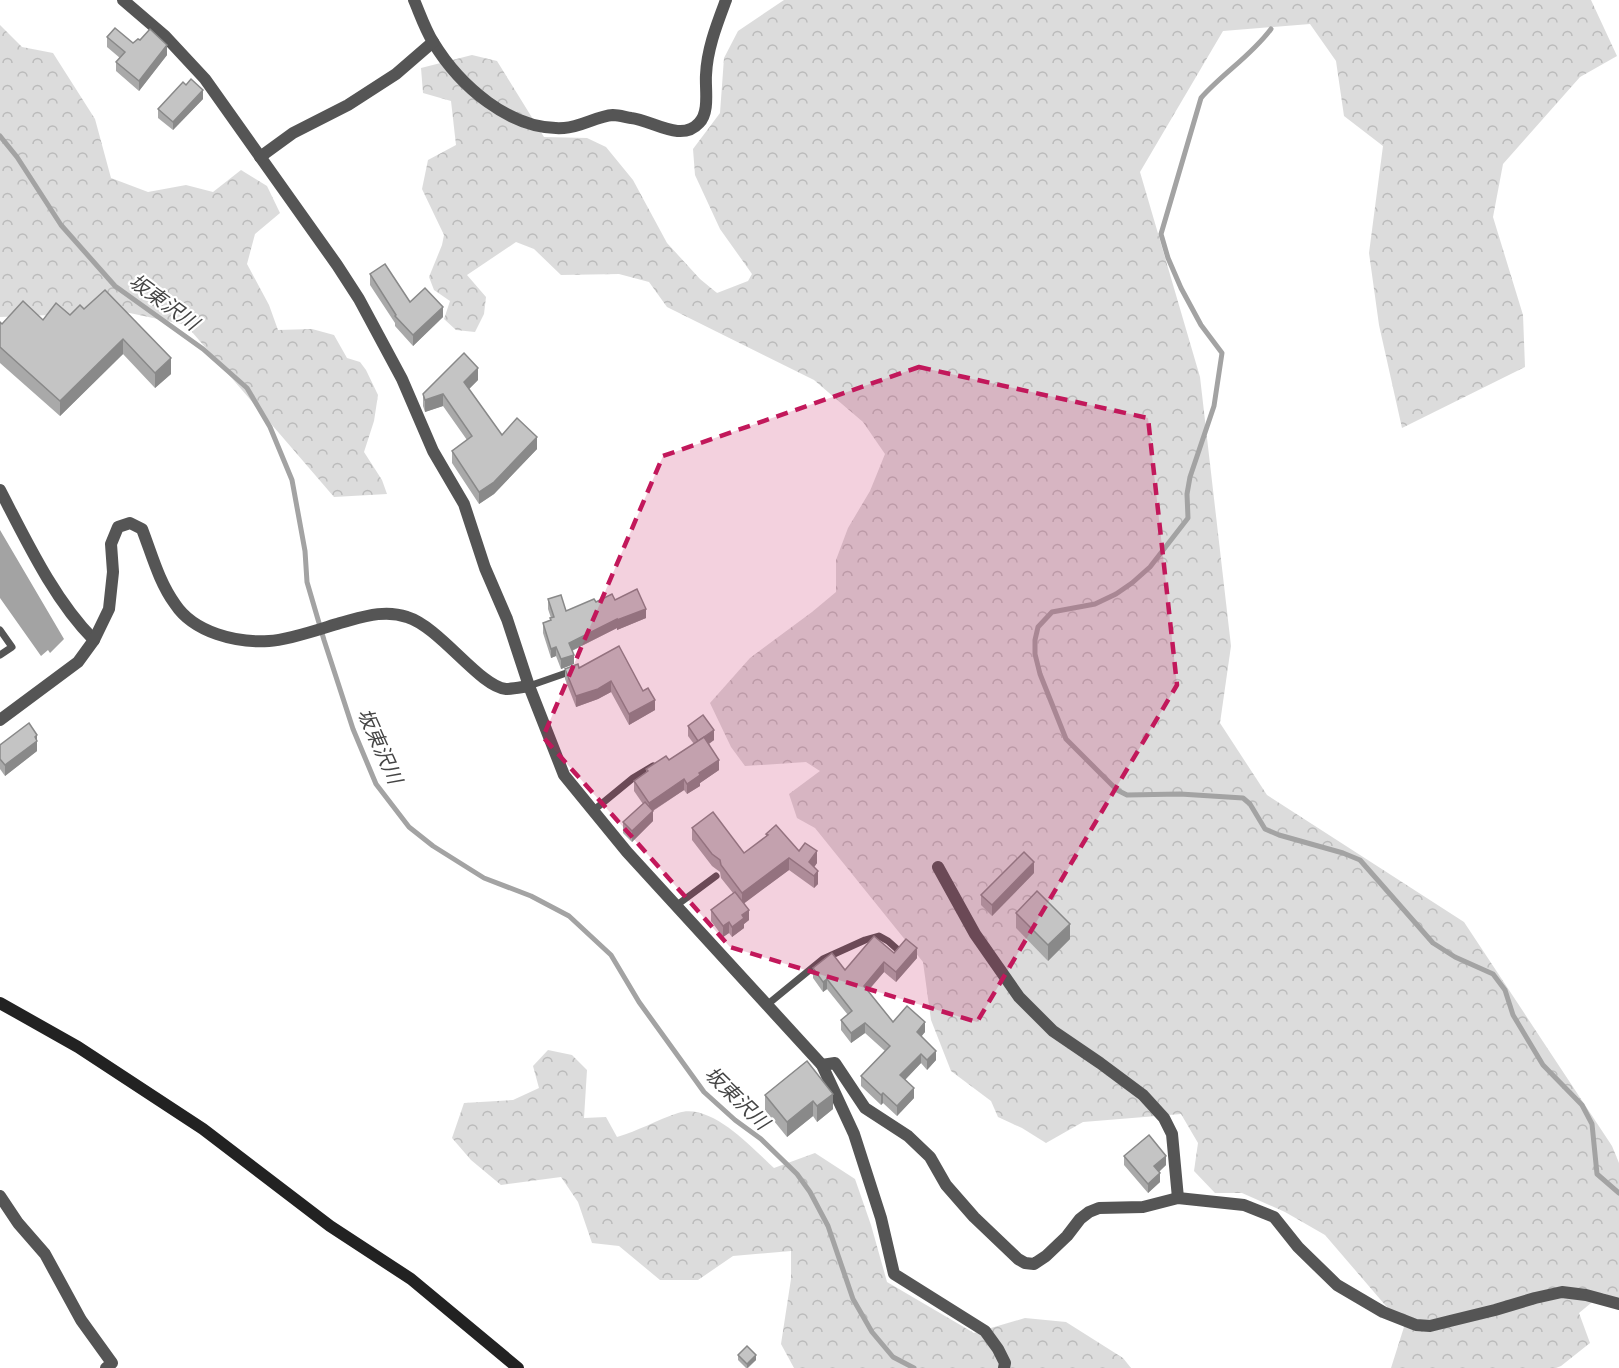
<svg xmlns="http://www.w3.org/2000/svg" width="1619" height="1368" font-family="Karla,'Noto Sans JP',sans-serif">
<defs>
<pattern id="forest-crowns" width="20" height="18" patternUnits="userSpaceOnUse" patternTransform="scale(1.5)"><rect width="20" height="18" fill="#dcdcdc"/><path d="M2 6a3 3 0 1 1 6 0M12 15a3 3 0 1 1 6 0" fill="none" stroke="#bbb"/></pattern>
</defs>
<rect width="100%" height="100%" fill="#fff"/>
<g fill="url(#forest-crowns)">
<path d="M784 0H1591L1617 56 1580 77 1503 164 1493 217 1523 315 1525 367 1402 428 1379 325 1369 253 1383 146 1344 116 1336 61 1310 24 1223 31 1140 172 1200 377 1231 646 1220 723 1267 795 1464 922 1612 1146 1619 1163V1300L1603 1293 1579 1313 1590 1343 1561 1366 1556 1368H1391L1404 1327 1325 1235 1285 1212 1242 1193H1215L1194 1171 1198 1143 1181 1114 1083 1122 1046 1143 1022 1128 998 1117 991 1101 951 1071 931 1020 923 962 815 828 797 818 789 794 820 771 806 762 745 766 731 747 710 703 750 658 812 612 836 592V560L848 528 870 491 885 454 863 422 814 380 667 307 649 282 619 274 561 275 534 249 516 242 467 275 486 297 484 314 475 332 456 330 444 319 450 301 434 290 429 277 442 245 444 235 422 189 428 160 456 145 451 101 423 93 421 68 472 55 497 61 544 137 587 138 606 147 633 180 667 243 700 279 717 293 748 281 752 274 720 229 695 175 693 149 720 113 724 58 738 31Z"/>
<path d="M0 25 22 47 53 53 95 119 111 178 148 192 186 185 213 192 241 170 267 186 280 213 255 234 247 264 269 305 278 330 312 329 334 335 347 358 360 362 366 370 378 395 374 421 364 452 382 480 387 494 334 497 186 325 125 312 0 317Z"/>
<path d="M548 1050 572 1055 587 1070 584 1118 606 1117 617 1137C638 1131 657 1120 678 1113 711 1102 752 1148 774 1168L815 1153 855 1179 871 1225 887 1282 974 1333 1025 1318 1066 1322 1123 1358 1131 1368H794L781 1344 791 1279V1251L733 1256 698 1280H660L619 1246 592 1243 578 1202 561 1177 501 1185 471 1160 452 1138 464 1103 513 1100 539 1088 533 1066Z"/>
</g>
<path fill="#a3a3a3" d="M0 530 64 639 50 653 48 650 41 656 0 598Z"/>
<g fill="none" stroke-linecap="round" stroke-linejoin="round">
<g stroke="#a3a3a3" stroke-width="5">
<path d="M1271 29C1251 56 1223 73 1201 98L1161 234 1168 258 1181 288 1201 325 1222 353 1214 406 1190 477 1187 494 1188 518 1150 567 1132 583 1116 594 1095 604 1052 612 1038 627 1035 640V654L1040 674 1066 739 1117 790 1127 795 1180 794 1243 798 1250 804 1265 829 1279 835 1343 853 1360 860 1433 943 1455 957 1493 974 1505 990 1513 1015 1543 1065 1582 1105 1592 1124 1597 1174 1619 1193"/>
<path d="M0 136 17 157 61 225 115 286 203 349 247 388 270 427 292 480 305 551 307 582 324 640 353 729 376 784 409 827 433 846 484 878 531 896 569 916 611 955 639 1002 704 1092 735 1120 761 1139 797 1174 810 1192 828 1226 853 1299 872 1332 893 1357 914 1368"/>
</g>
<g stroke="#555" stroke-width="7">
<path d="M0 630 12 647 0 655"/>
<path d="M529 686 572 671"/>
<path d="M594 810 633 778 653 766"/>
<path d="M677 905 716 876"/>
<path d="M768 1004 823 959 865 940 879 936 888 941 897 949"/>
</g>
<g stroke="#555" stroke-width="12">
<path d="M123 0 165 36 205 79 337 265 359 299 402 379 433 451 464 504 485 568 507 619 529 686 564 775 627 852 822 1065 854 1134 881 1218 894 1274 985 1331 998 1349 1005 1363 1004 1368"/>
<path d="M414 0C420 14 425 29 433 42 459 85 510 131 564 128 581 127 597 116 613 115 619 115 625 117 631 118 652 120 681 143 699 123 710 112 705 89 706 75 707 49 717 24 726 0"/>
<path d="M260 157 293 133 348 105 396 74 433 42"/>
<path d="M0 490C26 540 54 600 94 640"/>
<path d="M0 720 78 662 94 640 109 609 113 572 111 544 118 527 130 523 142 529C152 555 159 582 175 604 194 633 237 643 269 641 289 640 320 629 340 623 363 617 384 609 407 617 440 627 480 687 506 689 513 689 522 687 529 686"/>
<path d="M938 867 975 934 1019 997 1053 1031 1100 1063 1143 1095 1164 1118 1172 1134 1178 1198"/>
<path d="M822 1065 835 1063 865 1108 908 1136 930 1157 946 1185 974 1217 1018 1259 1025 1263 1034 1264 1046 1256 1067 1236 1080 1219 1089 1212 1099 1208 1143 1207 1178 1198 1244 1205 1274 1217 1298 1247 1337 1285 1383 1312 1416 1325 1430 1326 1450 1321 1495 1310 1535 1298 1562 1292 1586 1295 1619 1304"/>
<path d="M0 1196 18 1223 45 1254 81 1320 112 1363 106 1368"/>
</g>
<path stroke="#222" stroke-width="12" d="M0 1003 78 1047 203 1129 330 1226 411 1279 518 1368"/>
</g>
<g fill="#a9a9a9">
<path d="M107 37 133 43 140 40 167 55 139 91 116 71V62L120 58 107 47Z"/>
<path d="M203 99 173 130 158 118V109Z"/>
<path d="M370 274 410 302 443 317 413 346 395 326V323L370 285Z"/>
<path d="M84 309 171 374 155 388 123 354 60 416 0 363V322L2 324 43 320 70 315Z"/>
<path d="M478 380 469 389 502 435 537 449 494 494 479 504 452 463V451L467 440 443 406 425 412 423 406V394Z"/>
<path d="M548 599 566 611 596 602 615 600 646 618 617 630V628L572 651 574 664 561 669 556 656 551 658 543 633V623L550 621V618H551L548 609Z"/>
<path d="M579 668 643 691 655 710 629 725 611 692 598 699 576 707 565 679V669Z"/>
<path d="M688 726 714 740 709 744 719 770 700 783V786L687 794 684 790 653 811V821L632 842 623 833V822L643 804 634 791V781L646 772V769L669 760 694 744 688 736Z"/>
<path d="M37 735V751L5 776 0 769V745Z"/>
<path d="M692 828 744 853 766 837V834L799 851 817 863 814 867 818 884 814 888 789 870 744 903 749 920 744 924V928L732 937 729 933 723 937 711 921V910L733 893 721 878 720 872 712 866 692 840Z"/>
<path d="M1034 873 992 916 981 905V895Z"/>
<path d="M1016 913 1070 939 1048 961 1016 928Z"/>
<path d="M894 953 917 958 896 982 884 972 868 991 893 1022 925 1032 921 1036 936 1060 927 1070 921 1063 905 1080 914 1098 897 1116 883 1103 881 1105 861 1086V1076L885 1051 865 1033 851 1043 841 1030V1020L848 1015 827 989 823 992 813 978V968L845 970Z"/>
<path d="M807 1061 833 1109 817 1122 813 1116 787 1137 765 1110V1095Z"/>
<path d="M1124 1156 1166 1165 1159 1172 1160 1182 1148 1193 1124 1165Z"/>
<path d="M738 1355 756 1360 748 1368H746L738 1360Z"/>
</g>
<g fill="#898989">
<path d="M167 45V55L139 91V81Z"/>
<path d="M203 90V99L173 130V122Z"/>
<path d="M443 307V317L413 346V335Z"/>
<path d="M123 339V354L60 416V401Z"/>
<path d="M171 358V374L155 388V373Z"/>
<path d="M478 368V380L464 394V382Z"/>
<path d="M443 394V406L425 412V400Z"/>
<path d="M537 437V449L494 494 479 504V492Z"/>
<path d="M646 609V618L617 630V620Z"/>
<path d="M617 619V628L569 652V643Z"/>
<path d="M556 647V656L551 658V649Z"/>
<path d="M574 655V664L561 669V659Z"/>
<path d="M611 681V692L598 699 576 707V696Z"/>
<path d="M655 700V710L629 725V714Z"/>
<path d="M714 730V740L698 751V741Z"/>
<path d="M37 735V751L5 776V765Z"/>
<path d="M719 760V770L700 783V786L687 794V784L699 773Z"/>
<path d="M684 779V790L649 813V803Z"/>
<path d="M653 811V821L632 842V831Z"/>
<path d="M817 851V863L810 873 809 862Z"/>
<path d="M789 858V870L742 905V893Z"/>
<path d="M1034 862V873L992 916V905Z"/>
<path d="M818 871V884L814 888V876Z"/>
<path d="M749 910V920L744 924V928L732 937V927L742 915Z"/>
<path d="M729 922V933L723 937V926Z"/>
<path d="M1070 924V939L1048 961V945Z"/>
<path d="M917 948V958L896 982V972Z"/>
<path d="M884 962V972L864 995V986Z"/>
<path d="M827 979V989L823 992V982Z"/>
<path d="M925 1022V1032L917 1042V1032Z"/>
<path d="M865 1023V1033L851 1043V1033Z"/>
<path d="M936 1051V1060L927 1070V1060Z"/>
<path d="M921 1054V1063L900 1085V1075Z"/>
<path d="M914 1088V1098L897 1116V1106Z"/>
<path d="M883 1093V1103L881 1105V1095Z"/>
<path d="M833 1094V1109L817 1122V1106Z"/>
<path d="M813 1101V1116L787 1137V1122Z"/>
<path d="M1166 1156V1165L1154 1176V1166Z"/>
<path d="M1160 1173V1182L1148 1193V1184Z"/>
<path d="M756 1355V1360L747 1368V1364Z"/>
</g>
<g fill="#c4c4c4" stroke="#898989" stroke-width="1.5">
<path d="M115 28 133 43 138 39 140 40 150 29 167 45 139 81 116 62 125 52 107 37Z"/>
<path d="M191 79 203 90 173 122 158 109 183 82 186 85Z"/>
<path d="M385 264 410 302 425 288 443 307 413 335 395 316 396 315 370 274Z"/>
<path d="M105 290 171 358 155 373 123 339 60 401 0 347V322L2 324 23 301 43 320 56 303 70 315 80 305 84 309Z"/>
<path d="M464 353 478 368 464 382 502 435 517 418 537 437 494 482 479 492 452 451 472 436 443 394 425 400 423 394Z"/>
<path d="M637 589 646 609 617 620V619L569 643 574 655 561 659 556 647 551 649 543 623 551 620 550 618 554 617 548 599 561 595 566 611 594 599 596 602 612 594 615 600Z"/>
<path d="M619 646 643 691 648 688 655 700 629 714 611 681 598 689 576 696 565 669 578 664 579 668Z"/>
<path d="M703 715 714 730 698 741 688 726Z"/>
<path d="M29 723 37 735 35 737 37 741 5 765 0 759V745Z"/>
<path d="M704 737 719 760 699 773 700 775 687 784 684 779 649 803 634 781 648 771 646 769 666 756 669 760Z"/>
<path d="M645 802 653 811 632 831 623 822Z"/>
<path d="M713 812 744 853 768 835 766 834 776 825 799 851 805 843 817 851 809 862 818 871 814 876 789 858 742 893 721 865 720 860 712 854 692 828Z"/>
<path d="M1024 852 1034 862 992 905 981 895Z"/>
<path d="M1037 891 1070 924 1048 945 1016 913Z"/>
<path d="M735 892 749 910 742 915 744 918 732 927 729 922 723 926 711 910Z"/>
<path d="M874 936 894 953 906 939 917 948 896 972 884 962 864 986 893 1022 907 1006 925 1022 917 1032 936 1051 927 1060 921 1054 900 1075 914 1088 897 1106 883 1093 881 1095 861 1076 890 1046 865 1023 851 1033 841 1020 852 1011 827 979 823 982 813 968 832 953 845 970Z"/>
<path d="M807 1061 833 1094 817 1106 813 1101 787 1122 765 1095Z"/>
<path d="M1149 1135 1166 1156 1154 1166 1160 1173 1148 1184 1124 1156Z"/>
<path d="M747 1346 756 1355 747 1364 738 1355Z"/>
</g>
<path fill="#c2185b" fill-opacity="0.2" stroke="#c2185b" stroke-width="4.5" stroke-dasharray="12 8" stroke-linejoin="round" d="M919 367 1148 418 1177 685 977 1022 730 947 543 737 663 456Z"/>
<g text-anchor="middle" stroke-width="4.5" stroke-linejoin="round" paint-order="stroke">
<g font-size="20" font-style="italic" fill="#444" stroke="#fff">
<text transform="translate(164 302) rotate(36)" y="7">坂東沢川</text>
<text transform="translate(380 746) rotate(66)" y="7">坂東沢川</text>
<text transform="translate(737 1098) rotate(44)" y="7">坂東沢川</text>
</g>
</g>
</svg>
